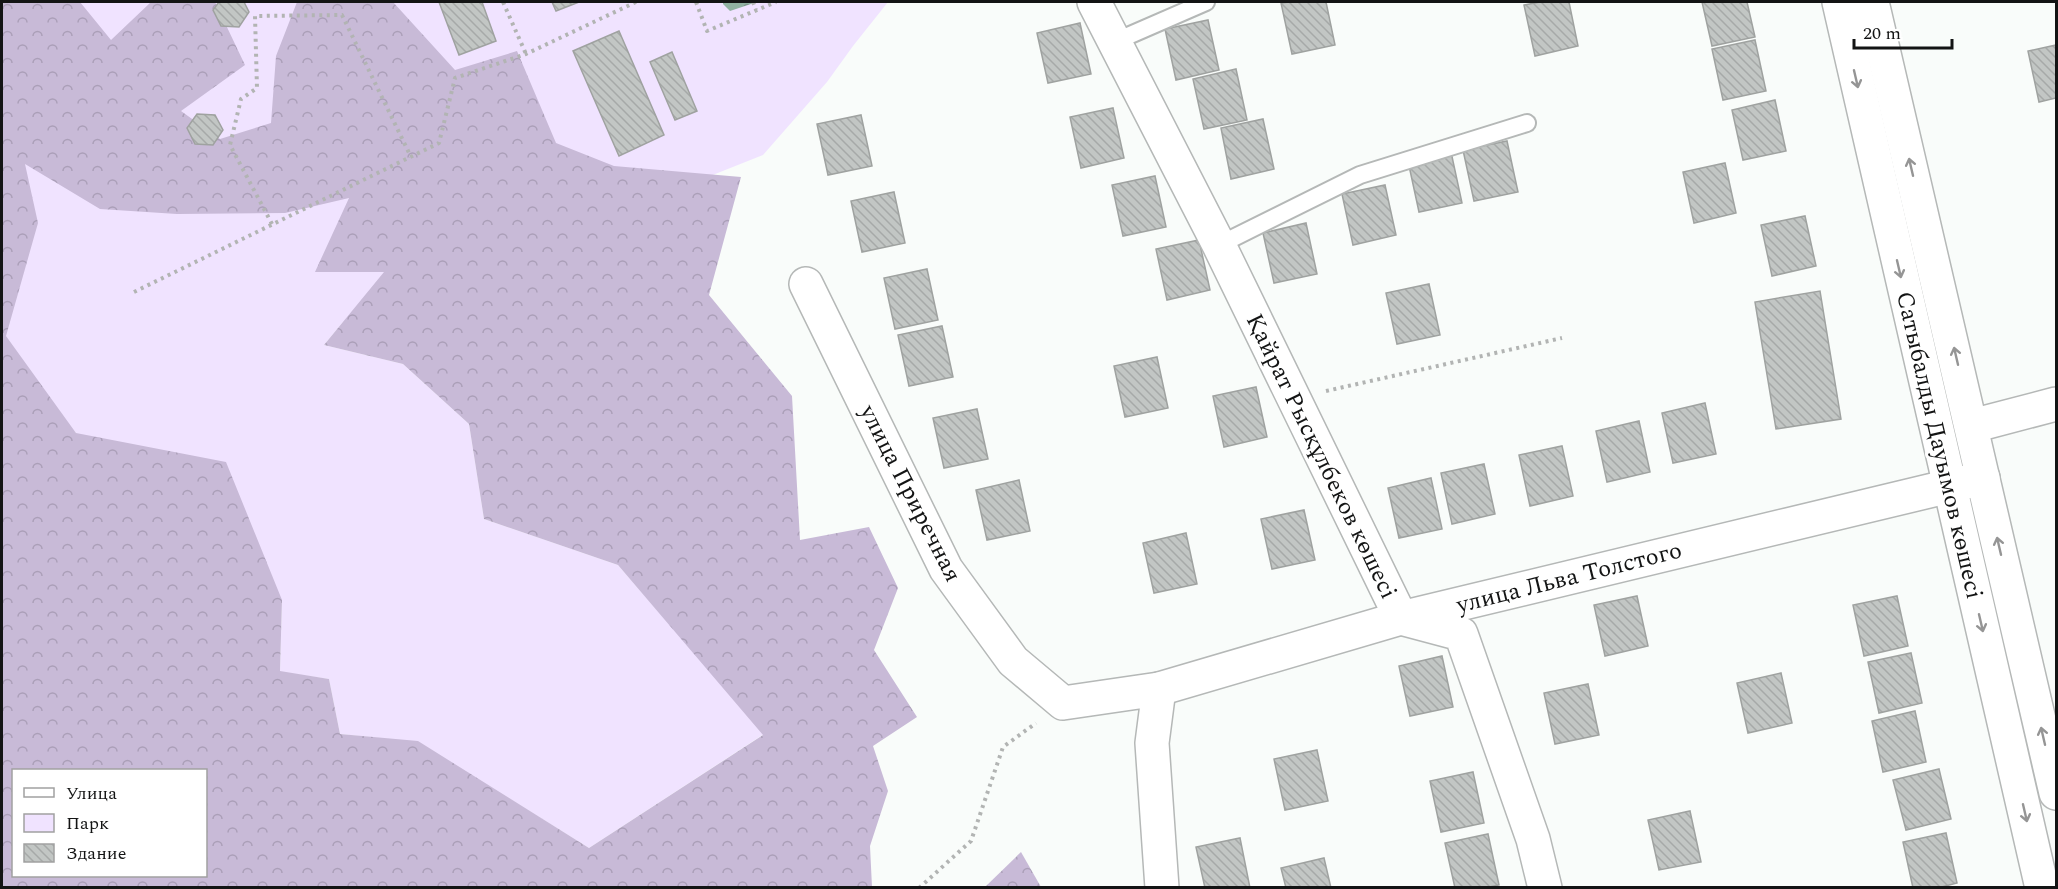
<svg xmlns="http://www.w3.org/2000/svg" width="2058" height="889" font-family="Spectral,serif">
<defs>
<pattern id="forest-crowns" width="20" height="18" patternUnits="userSpaceOnUse" patternTransform="scale(1.5)"><rect width="20" height="18" fill="#c8bad7"/><path d="M2 6a3 3 0 1 1 6 0M12 15a3 3 0 1 1 6 0" fill="none" stroke="#ab9fb8"/></pattern>
<pattern id="water-ripples" width="26" height="14" patternUnits="userSpaceOnUse" patternTransform="scale(1.5)"><rect width="26" height="14" fill="#90b1a1"/><path d="M2 4q2-2 4 0t4 0M15 11q2-2 4 0t4 0" fill="none" stroke="#7b978a"/></pattern>
<pattern id="building-back-hatch" width="6" height="6" patternUnits="userSpaceOnUse" patternTransform="scale(1.5)"><rect width="6" height="6" fill="#c2c6c4"/><path d="M-1 5l2 2M0 0l6 6M5-1l2 2" fill="none" stroke="#a6a9a8"/></pattern>
</defs>
<rect width="100%" height="100%" fill="#f9fcfa"/>
<path fill="#f0e3ff" d="M2 2H888L853 46 827 82 763 155 343 322 324 345 403 364 469 424 484 519 618 565 764 734 589 848 418 742 340 734 329 679 280 672 282 600 76 433 2 350Z"/>
<g fill="url(#forest-crowns)" fill-rule="evenodd">
<path d="M2 2H80L111 40 151 2H215L245 65 181 111 220 139 271 123 276 56 297 2H393L455 70 517 51 556 143 614 166 741 177 709 295 792 396 800 540 869 527 898 588 874 650 917 717 873 746 888 791 870 846 872 887 2 888ZM25 164 100 209 177 214 285 213 349 198 315 272H384L324 345 403 364 469 424 484 519 618 565 763 735 589 848 418 741 340 734 329 679 280 671 282 600 226 462 76 433 6 336 38 223ZM14 770H206V876H14Z"/>
<path d="M1021 852 1041 887H985Z"/>
</g>
<path fill="url(#water-ripples)" d="M723 2H757L730 11 723 4Z"/>
<g fill="url(#building-back-hatch)" stroke="#9fa2a0" stroke-width="1.5">
<path d="M219 2H244L249 12 239 27 221 26 213 10Z"/>
<path d="M439 2H482L496 41 459 55Z"/>
<path d="M552 2H579L556 11Z"/>
<path d="M1289 2H1326L1335 45 1292 54 1281 3Z"/>
<path d="M1540 2H1569L1578 46 1535 56 1524 5Z"/>
<path d="M1702 2H1747L1755 37 1712 46Z"/>
<path d="M1208 20 1219 70 1176 80 1165 29Z"/>
<path d="M1080 23 1091 74 1048 83 1037 33Z"/>
<path d="M619 31 664 135 619 156 573 51Z"/>
<path d="M1755 40 1766 91 1723 100 1712 49Z"/>
<path d="M2056 45V98L2039 102 2028 51Z"/>
<path d="M672 52 697 111 675 120 650 62Z"/>
<path d="M1236 69 1247 120 1204 129 1193 79Z"/>
<path d="M1775 100 1786 151 1743 160 1732 110Z"/>
<path d="M1113 108 1124 158 1081 168 1070 117Z"/>
<path d="M197 114 215 115 223 130 213 145 195 144 187 128Z"/>
<path d="M861 115 872 166 828 175 817 124Z"/>
<path d="M1263 119 1274 169 1231 179 1221 128Z"/>
<path d="M1507 141 1518 192 1474 201 1463 150Z"/>
<path d="M1451 152 1462 203 1419 212 1408 161Z"/>
<path d="M1725 163 1736 213 1694 223 1683 172Z"/>
<path d="M1155 176 1166 227 1123 236 1112 185Z"/>
<path d="M1385 185 1396 235 1353 245 1342 194Z"/>
<path d="M894 192 905 243 862 252 851 201Z"/>
<path d="M1805 216 1816 266 1772 276 1761 225Z"/>
<path d="M1306 223 1317 274 1274 283 1263 233Z"/>
<path d="M1199 240 1210 290 1167 300 1156 249Z"/>
<path d="M927 269 938 320 895 329 884 278Z"/>
<path d="M1429 284 1440 335 1397 344 1386 293Z"/>
<path d="M1820 291 1841 419 1776 429 1755 302Z"/>
<path d="M942 326 953 377 909 386 898 335Z"/>
<path d="M1157 357 1168 408 1125 417 1114 366Z"/>
<path d="M1256 387 1267 437 1224 447 1213 396Z"/>
<path d="M1705 403 1716 454 1673 463 1662 413Z"/>
<path d="M977 409 988 459 944 468 933 418Z"/>
<path d="M1639 421 1650 472 1607 482 1596 431Z"/>
<path d="M1562 446 1573 496 1530 506 1519 455Z"/>
<path d="M1484 464 1495 514 1452 524 1441 473Z"/>
<path d="M1431 478 1442 529 1399 538 1388 488Z"/>
<path d="M1019 480 1030 531 987 540 976 490Z"/>
<path d="M1304 510 1315 560 1272 569 1261 519Z"/>
<path d="M1186 533 1197 584 1154 593 1143 543Z"/>
<path d="M1637 596 1648 646 1605 656 1594 605Z"/>
<path d="M1897 596 1908 646 1864 656 1853 605Z"/>
<path d="M1911 653 1922 703 1879 713 1868 662Z"/>
<path d="M1442 656 1453 707 1410 716 1399 666Z"/>
<path d="M1781 673 1792 723 1748 733 1737 683Z"/>
<path d="M1588 684 1599 735 1555 744 1544 693Z"/>
<path d="M1915 711 1926 762 1883 772 1872 721Z"/>
<path d="M1317 750 1328 801 1285 810 1274 759Z"/>
<path d="M1939 769 1951 819 1906 830 1893 780Z"/>
<path d="M1473 772 1484 823 1441 832 1430 781Z"/>
<path d="M1690 811 1701 862 1659 870 1648 820Z"/>
<path d="M1946 833 1957 883 1938 888H1913L1903 842Z"/>
<path d="M1488 834 1499 885 1484 888H1455L1445 843Z"/>
<path d="M1240 838 1250 888H1205L1196 847Z"/>
<path d="M1324 858 1331 888H1286L1281 868Z"/>
</g>
<g fill="none" stroke-linecap="round" stroke-linejoin="round">
<g stroke="#b5b8b7" stroke-width="20">
<g id="service">
<path d="M1114 42 1206 2"/>
<path d="M1219 245 1360 175 1527 123"/>
</g>
</g>
<g stroke="#b5b8b7" stroke-width="36">
<g id="minor">
<path d="M1094 2 1219 245 1401 618 1461 634 1533 839 1545 888"/>
<path d="M806 284 946 569 1013 661 1063 703 1159 689 1152 743 1162 888"/>
<path d="M1972 426 2056 404"/>
<path d="M1159 689 1401 618 1983 478"/>
</g>
</g>
<g stroke="#b5b8b7" stroke-width="36">
<g id="primary">
<path d="M1839 2 2042 888"/>
<path d="M1872 2 2056 793"/>
</g>
</g>
<g stroke="#b2b4b3" stroke-width="4" stroke-dasharray="3 4.5" stroke-linecap="butt">
<path d="M503 2 526 54"/>
<path d="M696 2 707 31 776 2"/>
<path d="M753 2 756 10"/>
<path d="M272 224 230 145 241 99 257 88 255 16 342 15 411 157"/>
<path d="M134 292 439 143 455 78 526 54 636 2"/>
<path d="M1326 391 1562 338"/>
<path d="M919 888 971 841 1003 747 1036 723"/>
</g>
<use href="#service" stroke="#fff" stroke-width="16"/>
<use href="#minor" stroke="#fff" stroke-width="33"/>
<use href="#primary" stroke="#fff" stroke-width="33"/>
</g>
<defs><path id="oneway-shaft" d="M-6 0H5M1.5-3L5.5 0L1.5 3" fill="none" stroke-width="1.6" stroke-linecap="round" stroke-linejoin="round" transform="scale(1.5)"/></defs>
<g stroke="#959595">
<use href="#oneway-shaft" transform="translate(1856 79) rotate(77)"/>
<use href="#oneway-shaft" transform="translate(1911 167) rotate(-103)"/>
<use href="#oneway-shaft" transform="translate(1899 269) rotate(77)"/>
<use href="#oneway-shaft" transform="translate(1956 356) rotate(-103)"/>
<use href="#oneway-shaft" transform="translate(1999 546) rotate(-103)"/>
<use href="#oneway-shaft" transform="translate(1981 623) rotate(77)"/>
<use href="#oneway-shaft" transform="translate(2043 736) rotate(-103)"/>
<use href="#oneway-shaft" transform="translate(2025 813) rotate(77)"/>
</g>
<g text-anchor="middle" stroke-width="6" stroke-linejoin="round" paint-order="stroke">
<g font-size="24" fill="#131414" stroke="#fff">
<text transform="translate(1940 445) rotate(77)" y="8">Сатыбалды Дауымов көшесі</text>
<text transform="translate(1322 456) rotate(64)" y="8">Қайрат Рысқұлбеков көшесі</text>
<text transform="translate(911 493) rotate(63)" y="8">улица Приречная</text>
<text transform="translate(1569 577) rotate(-14)" y="8">улица Льва Толстого</text>
</g>
</g>
<rect width="2058" height="889" fill="none" stroke="#131414" stroke-width="6"/>
<rect x="12" y="769" width="195" height="108" fill="#ffffff" stroke="#a1a1a1" stroke-width="1.5"/>
<rect x="24" y="788" width="30" height="9" fill="#ffffff" stroke="#a1a1a1" stroke-width="1.5"/>
<text x="66" y="799" font-size="18" fill="#131414">Улица</text>
<rect x="24" y="814" width="30" height="18" fill="#f0e3ff" stroke="#a1a1a1" stroke-width="1.5"/>
<text x="66" y="829" font-size="18" fill="#131414">Парк</text>
<rect x="24" y="844" width="30" height="18" fill="url(#building-back-hatch)" stroke="#a1a1a1" stroke-width="1.5"/>
<text x="66" y="859" font-size="18" fill="#131414">Здание</text>
<path d="M1854 39v9h98v-9" fill="none" stroke="#131414" stroke-width="3"/>
<text x="1863" y="39" font-size="18" fill="#131414" stroke="#ffffff" stroke-width="4.5" paint-order="stroke">20 m</text>
</svg>
